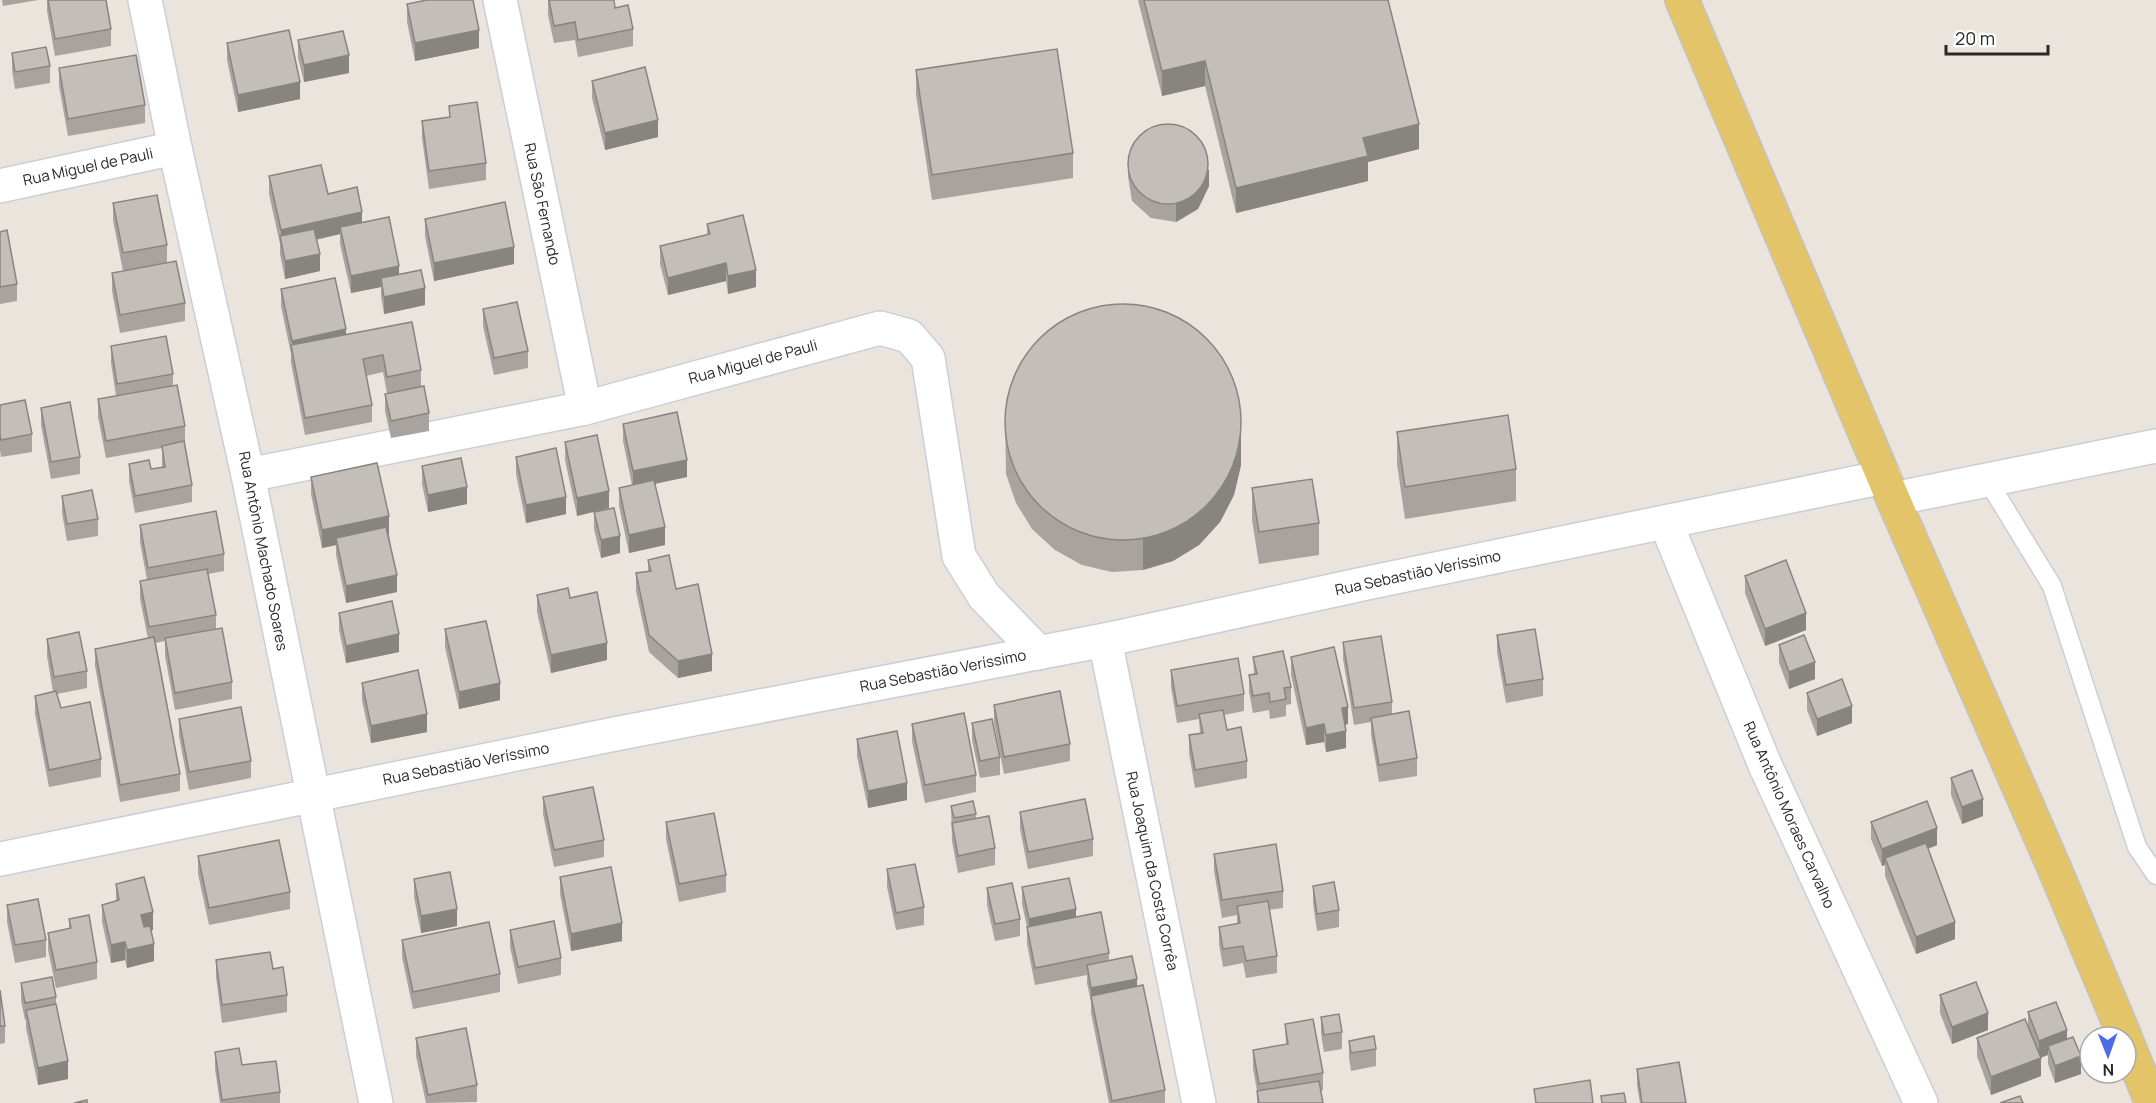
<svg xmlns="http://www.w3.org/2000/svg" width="2156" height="1103" font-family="Manrope,sans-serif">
<rect width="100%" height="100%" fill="#eae4dd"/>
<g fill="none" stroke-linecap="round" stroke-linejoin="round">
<g stroke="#cbceda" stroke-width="21">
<path id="lane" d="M1988 481 2052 586 2137 847 2156 875"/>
</g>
<g stroke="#cbceda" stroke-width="36">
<g id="street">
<path d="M500 0 585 408"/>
<path d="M0 186 175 148"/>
<path d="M248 475 585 408 880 328 909 336 928 358 959 556 984 596 1039 653"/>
<path d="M1893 499 2156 446"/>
<path d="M1666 523 1765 765 1921 1103"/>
<path d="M1105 640 1199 1103"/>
<path d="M0 859 615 734 1105 640 1372 582 1884 477"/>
</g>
</g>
<g stroke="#cbceda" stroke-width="36">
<path id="secondary" d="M145 0 175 148 248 475 376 1103"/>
</g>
<g stroke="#c3c3c3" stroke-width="36">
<g id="primary">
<path d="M1682 0 1893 499 2053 865 2125 1037"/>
<path d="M2126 1040 2152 1103"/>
</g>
</g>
<use href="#lane" stroke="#fff" stroke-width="18"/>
<use href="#street" stroke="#fff" stroke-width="33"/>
<use href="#secondary" stroke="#fff" stroke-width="33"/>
<use href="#primary" stroke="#e3c469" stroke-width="33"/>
</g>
<g fill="#a8a39e">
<path d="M2 0H38L3 6Z"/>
<path d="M47 0 111 29V46L55 56 47 11Z"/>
<path d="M548 0H614L615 8 633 29V46L578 57 575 40 554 43 548 15Z"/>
<path d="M1138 0H1388L1419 149 1368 162V181L1236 213 1205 86 1162 96Z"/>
<path d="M407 4 479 48 415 61 407 22Z"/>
<path d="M298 40 349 73 304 82 298 58Z"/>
<path d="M227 43 300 99 238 112 227 60Z"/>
<path d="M12 53 50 66V83L15 89 12 70Z"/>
<path d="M59 68 145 105V123L68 136 59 86Z"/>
<path d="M916 70 1073 153V178L932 200 916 95Z"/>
<path d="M592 81 658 137 605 150 592 98Z"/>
<path d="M449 106 486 163V180L429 189 422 138V121L449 117Z"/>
<path d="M1128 159 1209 186 1198 209 1176 222 1151 218 1132 201 1128 177Z"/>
<path d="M269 176 328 194 362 222 399 275 425 305 384 314 381 296V287L351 293 340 244V234L316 240 320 271 285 279 280 254V244L269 194Z"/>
<path d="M113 203 167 245V263L123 271 113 220Z"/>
<path d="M425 219 514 264 434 281 425 236Z"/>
<path d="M707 224 756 287 728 294 726 281 668 295 660 264V246L707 235Z"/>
<path d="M0 232 17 284V301L0 304Z"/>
<path d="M112 273 185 303V321L120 333 112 291Z"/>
<path d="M281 289 346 335 421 370V387L429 413V431L391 438 385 411V394L387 393 383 372 366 376 372 405V422L305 435 291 363V354L281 306Z"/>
<path d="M483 309 528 351V368L494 375 483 326Z"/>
<path d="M111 346 173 374V385L185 426V443L192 485V502L135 513 129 481V464L151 469 162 467V448L106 458 98 417V399L116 396 111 363Z"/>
<path d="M0 405 32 434V452L1 457 0 451Z"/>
<path d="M41 408 80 457V474L51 479 41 425Z"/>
<path d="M1005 411 1241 465 1234 495 1220 522 1199 545 1173 561 1143 570 1112 572 1082 565 1055 550 1032 529 1016 503 1006 474Z"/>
<path d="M623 424 687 477 655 484 665 545 629 553 619 506V488L632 485 623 441Z"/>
<path d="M1397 432 1516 469V501L1405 519 1397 464Z"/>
<path d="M565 442 609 508 577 516 565 460Z"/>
<path d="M516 457 566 514 526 523 516 474Z"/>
<path d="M422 466 467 504 428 512 422 484Z"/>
<path d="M311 477 389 534 397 592 346 603 336 555V545L322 548 311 494Z"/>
<path d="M1252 488 1319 523V555L1259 564 1252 520Z"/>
<path d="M62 496 98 519V536L67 541 62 513Z"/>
<path d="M594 512 620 553 601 558 594 529Z"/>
<path d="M140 525 224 554V571L208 574 216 615V629L232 682V699L175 710 165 656V641L156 643 180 774V791L120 802 95 666V649L148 639 140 599V581L147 580 140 542Z"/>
<path d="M648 560 676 589 712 671 678 678 649 652 636 591V573L648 572Z"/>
<path d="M1745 576 1806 630 1765 646 1745 593Z"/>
<path d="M537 595 570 598 607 660 551 673 537 612Z"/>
<path d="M339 613 399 652 346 663 339 630Z"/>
<path d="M445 629 500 700 459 709 445 647Z"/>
<path d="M1497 635 1543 679V696L1506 703 1497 652Z"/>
<path d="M47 639 87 671V688L57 694 61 708 101 759V777L49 787 35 714V696L53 692 47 656Z"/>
<path d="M1343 642 1392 702V714L1417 758V776L1379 782 1371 735V722L1354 725 1343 659Z"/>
<path d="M1779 645 1815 679 1789 689 1779 663Z"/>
<path d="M1253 657 1291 687V704L1286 705V716L1270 719 1269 710 1253 713 1249 692V675L1254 674Z"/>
<path d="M1291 657 1348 724 1345 725 1346 748 1326 752 1324 742 1306 745 1291 675Z"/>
<path d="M1171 670 1244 694V711L1224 715 1227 730 1247 761V778L1195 788 1189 753V735L1200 733 1199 719 1177 723 1171 687Z"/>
<path d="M362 683 427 732 371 743 362 700Z"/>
<path d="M1807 693 1852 723 1817 736 1807 710Z"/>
<path d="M994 705 1070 744V761L1004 774 994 722Z"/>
<path d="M179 719 251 761V778L189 790 179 736Z"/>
<path d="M972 723 1000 757V775L980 778 972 740Z"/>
<path d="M912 724 976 775V792L925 803 912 741Z"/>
<path d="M857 739 907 800 868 808 857 756Z"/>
<path d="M1951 778 1983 816 1962 824 1951 795Z"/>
<path d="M543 797 604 840V857L554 867 543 814Z"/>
<path d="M951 806 976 814V818L995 848V865L958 873 952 841Z"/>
<path d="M1020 812 1093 839V856L1028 869 1020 829Z"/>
<path d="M666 822 726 875V892L679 902 666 839Z"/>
<path d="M1871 822 1937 845 1928 849 1955 939 1916 954 1885 876V865L1882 866 1871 839Z"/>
<path d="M1214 854 1283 891V908L1269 910 1277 956V973L1246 978 1243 963 1223 967 1219 944V927L1237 924V915L1222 918 1214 871Z"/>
<path d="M198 856 290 892V909L209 925 198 874Z"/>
<path d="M887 869 924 907V925L896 930 887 887Z"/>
<path d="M560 877 622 941 571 951 560 894Z"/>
<path d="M414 879 457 926 421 933 414 897Z"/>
<path d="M116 884 153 930H151L154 961 127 968 125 960 111 963 102 922V905L116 901Z"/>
<path d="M1313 886 1339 910V927L1317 931 1313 903Z"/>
<path d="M1022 887 1076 917 1109 953V961L1137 987 1165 1090V1103H1109L1091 1013V1002L1087 983V975L1035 985 1027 944V927L1022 904Z"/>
<path d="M987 888 1020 919V936L995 941 987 905Z"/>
<path d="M7 905 46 940V957L15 963 7 922Z"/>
<path d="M69 919 97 962V979L56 988 48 950V933L69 929Z"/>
<path d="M510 930 561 958V975L518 984 510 947Z"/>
<path d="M402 940 500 974V992L413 1009 402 957Z"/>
<path d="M216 960 273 969 287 995V1012L222 1023 216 977Z"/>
<path d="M21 983 56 997V1004L68 1079 38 1085 26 1028V1020H25L21 1001Z"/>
<path d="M0 990 5 1026V1043L0 1044Z"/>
<path d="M1940 995 1988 1030 1952 1044 1940 1013Z"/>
<path d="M2028 1012 2067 1039 2081 1074 2055 1083 2048 1064V1055L2040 1058 2041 1076 1991 1095 1977 1056V1038L2028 1027Z"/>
<path d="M1321 1017 1342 1032V1049L1324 1052 1321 1034Z"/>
<path d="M1285 1024 1323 1073V1090L1321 1091 1323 1103H1257V1091L1253 1068V1050L1286 1045Z"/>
<path d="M416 1038 477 1085V1102L426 1103 416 1056Z"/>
<path d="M1349 1041 1376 1049V1066L1351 1071 1349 1058Z"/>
<path d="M215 1052 242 1065 280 1092V1103H220L215 1069Z"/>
<path d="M1637 1069 1686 1103H1640L1637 1086Z"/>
</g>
<g fill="#888581">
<path d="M479 30V48L415 61V43Z"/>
<path d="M349 55V73L304 82V65Z"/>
<path d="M1205 61V86L1162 96V71Z"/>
<path d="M300 82V99L238 112V95Z"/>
<path d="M658 120V137L605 150V133Z"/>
<path d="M1419 124V149L1368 162V181L1236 213V188L1363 138Z"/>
<path d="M1209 169V186L1198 209 1176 222V204Z"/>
<path d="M362 212V230L340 227V234L282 247 281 241V230Z"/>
<path d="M514 247V264L434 281V263Z"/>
<path d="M320 254V271L285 279V261Z"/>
<path d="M726 263V281L668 295V278Z"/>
<path d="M399 266V284L381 278V287L351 293V276Z"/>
<path d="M756 270V287L728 294V276Z"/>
<path d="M425 288V305L384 314V297Z"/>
<path d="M346 329V346L292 350V341Z"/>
<path d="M1241 433V465L1234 495 1220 522 1199 545 1173 561 1143 570V538Z"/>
<path d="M687 460V477L633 488V471Z"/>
<path d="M467 487V504L428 512V495Z"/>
<path d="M609 491V508L577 516V498Z"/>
<path d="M566 497V514L526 523V505Z"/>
<path d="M389 516V534L338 545 336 538V545L322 548V530Z"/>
<path d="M665 527V545L629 553V535Z"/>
<path d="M620 536V553L601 558V540Z"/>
<path d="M397 575V592L346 603V586Z"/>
<path d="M1806 613V630L1765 646V629Z"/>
<path d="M399 634V652L346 663V646Z"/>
<path d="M607 643V660L551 673V655Z"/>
<path d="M712 654V671L678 678V661Z"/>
<path d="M1815 662V679L1789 689V672Z"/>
<path d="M500 683V700L459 709V692Z"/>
<path d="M1852 706V723L1817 736V719Z"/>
<path d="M1348 707V724L1342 725V708Z"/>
<path d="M427 714V732L371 743V726Z"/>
<path d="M1324 724V742L1306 745V728Z"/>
<path d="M1346 731V748L1326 752V735Z"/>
<path d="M907 783V800L868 808V791Z"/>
<path d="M1983 799V816L1962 824V807Z"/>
<path d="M1937 828V845L1887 864 1885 858V865L1882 866V849Z"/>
<path d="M457 909V926L421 933V916Z"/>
<path d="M1076 909V927L1029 936V919Z"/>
<path d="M153 912V930L141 933V915Z"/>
<path d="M1955 922V939L1916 954V937Z"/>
<path d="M622 923V941L571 951V934Z"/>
<path d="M125 942V960L111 963V945Z"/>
<path d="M154 944V961L127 968V950Z"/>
<path d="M1137 979V996L1091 1000V988Z"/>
<path d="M1988 1013V1030L1952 1044V1027Z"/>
<path d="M2067 1030V1047L2048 1046V1055L2039 1058V1041Z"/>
<path d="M2081 1056V1074L2055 1083V1066Z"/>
<path d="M2041 1058V1076L1991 1095V1077Z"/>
<path d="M68 1061V1079L38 1085V1068Z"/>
</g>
<g fill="#c3beb8" stroke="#888581" stroke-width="1.5">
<path d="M48 0H106L111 29 55 39Z"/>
<path d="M427 0H473L479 30 415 43 407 4Z"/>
<path d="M549 0H614L615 8 628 5 633 29 578 40 575 22 554 26Z"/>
<path d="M1144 0H1388L1419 124 1363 138 1368 156 1236 188 1205 61 1162 71Z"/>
<path d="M289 30 300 82 238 95 227 43Z"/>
<path d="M343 31 349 55 304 65 298 40Z"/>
<path d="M46 47 50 66 15 72 12 53Z"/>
<path d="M1057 49 1073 153 932 175 916 70Z"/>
<path d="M136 55 145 105 68 119 59 68Z"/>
<path d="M645 67 658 120 605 133 592 81Z"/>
<path d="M477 102 486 163 429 171 422 121 450 117 449 106Z"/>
<circle cx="1168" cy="164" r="40"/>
<path d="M321 165 328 194 357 187 362 212 281 230 269 176Z"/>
<path d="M157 195 167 245 123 253 113 203Z"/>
<path d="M505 202 514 247 434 263 425 219Z"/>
<path d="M743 215 756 270 728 276 726 263 668 278 660 246 710 234 707 224Z"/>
<path d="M389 217 399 266 351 276 340 227Z"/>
<path d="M314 229 320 254 285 261 280 236Z"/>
<path d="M7 230 17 284 0 287V232Z"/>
<path d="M176 261 185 303 120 315 112 273Z"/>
<path d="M421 270 425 288 384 297 381 278Z"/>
<path d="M335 278 346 329 292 341 281 289Z"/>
<path d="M517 302 528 351 494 358 483 309Z"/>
<circle cx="1123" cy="422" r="118"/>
<path d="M412 322 421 370 387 377 383 355 363 359 372 405 305 418 291 345Z"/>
<path d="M166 336 173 374 117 384 111 346Z"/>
<path d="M177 385 185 426 106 441 98 399Z"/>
<path d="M424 386 429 413 391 421 385 394Z"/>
<path d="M25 400 32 434 1 440 0 434V405Z"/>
<path d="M70 402 80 457 51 462 41 408Z"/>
<path d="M677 412 687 460 633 471 623 424Z"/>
<path d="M1508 415 1516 469 1405 487 1397 432Z"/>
<path d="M597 435 609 491 577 498 565 442Z"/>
<path d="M184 441 192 485 135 496 129 464 149 460 151 469 165 467 162 446Z"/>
<path d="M556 448 566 497 526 505 516 457Z"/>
<path d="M461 458 467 487 428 495 422 466Z"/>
<path d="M377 463 389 516 322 530 311 477Z"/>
<path d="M1312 479 1319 523 1259 532 1252 488Z"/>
<path d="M654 480 665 527 629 535 619 488Z"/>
<path d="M92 490 98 519 67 524 62 496Z"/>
<path d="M614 508 620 536 601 540 594 512Z"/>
<path d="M216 511 224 554 148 568 140 525Z"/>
<path d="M386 527 397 575 346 586 336 538Z"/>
<path d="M669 555 676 589 698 584 712 654 678 661 649 635 636 573 651 571 648 560Z"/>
<path d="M1786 560 1806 613 1765 629 1745 576Z"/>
<path d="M207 569 216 615 149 627 140 581Z"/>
<path d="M568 588 570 598 597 592 607 643 551 655 537 595Z"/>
<path d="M392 601 399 634 346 646 339 613Z"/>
<path d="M486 621 500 683 459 692 445 629Z"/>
<path d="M222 628 232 682 175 693 165 638Z"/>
<path d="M1535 629 1543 679 1506 685 1497 635Z"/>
<path d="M79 632 87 671 54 677 47 639Z"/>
<path d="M1804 635 1815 662 1789 672 1779 645Z"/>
<path d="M1381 636 1392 702 1354 708 1343 642Z"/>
<path d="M154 637 180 774 120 785 95 649Z"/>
<path d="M1334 647 1348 707 1342 708 1346 731 1326 735 1324 724 1306 728 1291 657Z"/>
<path d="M1283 651 1291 687 1284 688 1286 699 1270 702 1269 693 1253 696 1249 675 1257 674 1253 657Z"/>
<path d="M1238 658 1244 694 1177 706 1171 670Z"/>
<path d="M418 670 427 714 371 726 362 683Z"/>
<path d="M1842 679 1852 706 1817 719 1807 693Z"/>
<path d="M56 691 61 708 90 702 101 759 49 770 35 696Z"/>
<path d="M1060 691 1070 744 1004 757 994 705Z"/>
<path d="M241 707 251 761 189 772 179 719Z"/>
<path d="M1223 710 1227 730 1241 727 1247 761 1195 770 1189 735 1203 733 1199 714Z"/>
<path d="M1409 711 1417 758 1379 765 1371 718Z"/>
<path d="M964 713 976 775 925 785 912 724Z"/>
<path d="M992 719 1000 757 980 761 972 723Z"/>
<path d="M897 731 907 783 868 791 857 739Z"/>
<path d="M1972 770 1983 799 1962 807 1951 778Z"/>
<path d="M593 787 604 840 554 850 543 797Z"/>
<path d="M1085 799 1093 839 1028 852 1020 812Z"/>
<path d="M973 801 976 814 954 818 951 806Z"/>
<path d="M1927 801 1937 828 1882 849 1871 822Z"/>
<path d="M714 813 726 875 679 884 666 822Z"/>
<path d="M989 816 995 848 958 856 952 823Z"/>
<path d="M279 840 290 892 209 908 198 856Z"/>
<path d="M1926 843 1955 922 1916 937 1885 858Z"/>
<path d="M1276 844 1283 891 1222 900 1214 854Z"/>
<path d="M915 864 924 907 896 913 887 869Z"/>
<path d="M611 867 622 923 571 934 560 877Z"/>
<path d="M450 872 457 909 421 916 414 879Z"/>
<path d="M144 877 153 912 141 915 144 927 150 926 154 944 127 950 125 942 111 945 102 905 119 900 116 884Z"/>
<path d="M1069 878 1076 909 1029 919 1022 887Z"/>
<path d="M1334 882 1339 910 1317 914 1313 886Z"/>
<path d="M1012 883 1020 919 995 924 987 888Z"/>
<path d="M38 899 46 940 15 945 7 905Z"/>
<path d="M1268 901 1277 956 1246 961 1243 946 1223 949 1219 927 1240 923 1237 906Z"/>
<path d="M1101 912 1109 953 1035 968 1027 927Z"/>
<path d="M89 915 97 962 56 970 48 933 71 928 69 919Z"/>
<path d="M554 921 561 958 518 967 510 930Z"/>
<path d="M489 922 500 974 413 992 402 940Z"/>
<path d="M270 952 273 969 283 967 287 995 222 1005 216 960Z"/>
<path d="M1132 956 1137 979 1091 988 1087 965Z"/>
<path d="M52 977 56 997 25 1003 21 983Z"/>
<path d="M1976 982 1988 1013 1952 1027 1940 995Z"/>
<path d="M1143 985 1165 1090 1112 1101 1091 996Z"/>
<path d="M0 990 5 1026H0Z"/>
<path d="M2056 1002 2067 1030 2039 1041 2028 1012Z"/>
<path d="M56 1004 68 1061 38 1068 26 1010Z"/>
<path d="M1339 1014 1342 1032 1324 1035 1321 1017Z"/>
<path d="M1313 1019 1323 1073 1259 1084 1253 1050 1288 1044 1285 1024Z"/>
<path d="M2025 1019 2041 1058 1991 1077 1977 1038Z"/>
<path d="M466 1028 477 1085 428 1095 416 1038Z"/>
<path d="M1374 1036 1376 1049 1351 1053 1349 1041Z"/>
<path d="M2073 1037 2081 1056 2055 1066 2048 1046Z"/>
<path d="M239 1048 242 1065 276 1061 280 1092 222 1100 215 1052Z"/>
<path d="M1679 1062 1686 1103H1642L1637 1069Z"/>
<path d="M1590 1080 1593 1103H1536L1534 1089Z"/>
<path d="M1319 1081 1323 1103H1259L1257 1091Z"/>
<path d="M1624 1093 1626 1103H1602L1601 1096Z"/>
<path d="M2020 1096 2023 1103H2000Z"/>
<path d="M87 1100V1103H74Z"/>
</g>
<g text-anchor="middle" stroke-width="6" stroke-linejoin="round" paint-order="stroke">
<g font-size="15" fill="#292929" stroke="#fff">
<text transform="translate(88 167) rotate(-12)" y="5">Rua Miguel de Pauli</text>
<text transform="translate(542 204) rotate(78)" y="5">Rua São Fernando</text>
<text transform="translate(753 362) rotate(-15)" y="5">Rua Miguel de Pauli</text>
<text transform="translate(263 551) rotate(79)" y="5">Rua Antônio Machado Soares</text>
<text transform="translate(1418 573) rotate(-12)" y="5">Rua Sebastião Veríssimo</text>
<text transform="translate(943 671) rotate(-11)" y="5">Rua Sebastião Veríssimo</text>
<text transform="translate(466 764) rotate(-11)" y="5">Rua Sebastião Veríssimo</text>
<text transform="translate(1789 815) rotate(66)" y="5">Rua Antônio Moraes Carvalho</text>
<text transform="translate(1152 871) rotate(78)" y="5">Rua Joaquim da Costa Corrêa</text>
</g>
</g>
<g transform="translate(2108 1055) rotate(179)"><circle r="28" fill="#ffffff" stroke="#a9a9a9" stroke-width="1.5"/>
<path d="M0-4.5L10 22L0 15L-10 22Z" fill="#4c6ce8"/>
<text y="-9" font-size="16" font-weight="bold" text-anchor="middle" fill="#292929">N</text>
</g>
<path d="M1946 45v9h102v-9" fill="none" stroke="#292929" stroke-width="3"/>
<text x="1955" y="45" font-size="18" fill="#292929" stroke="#ffffff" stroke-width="4.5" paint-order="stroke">20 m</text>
</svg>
